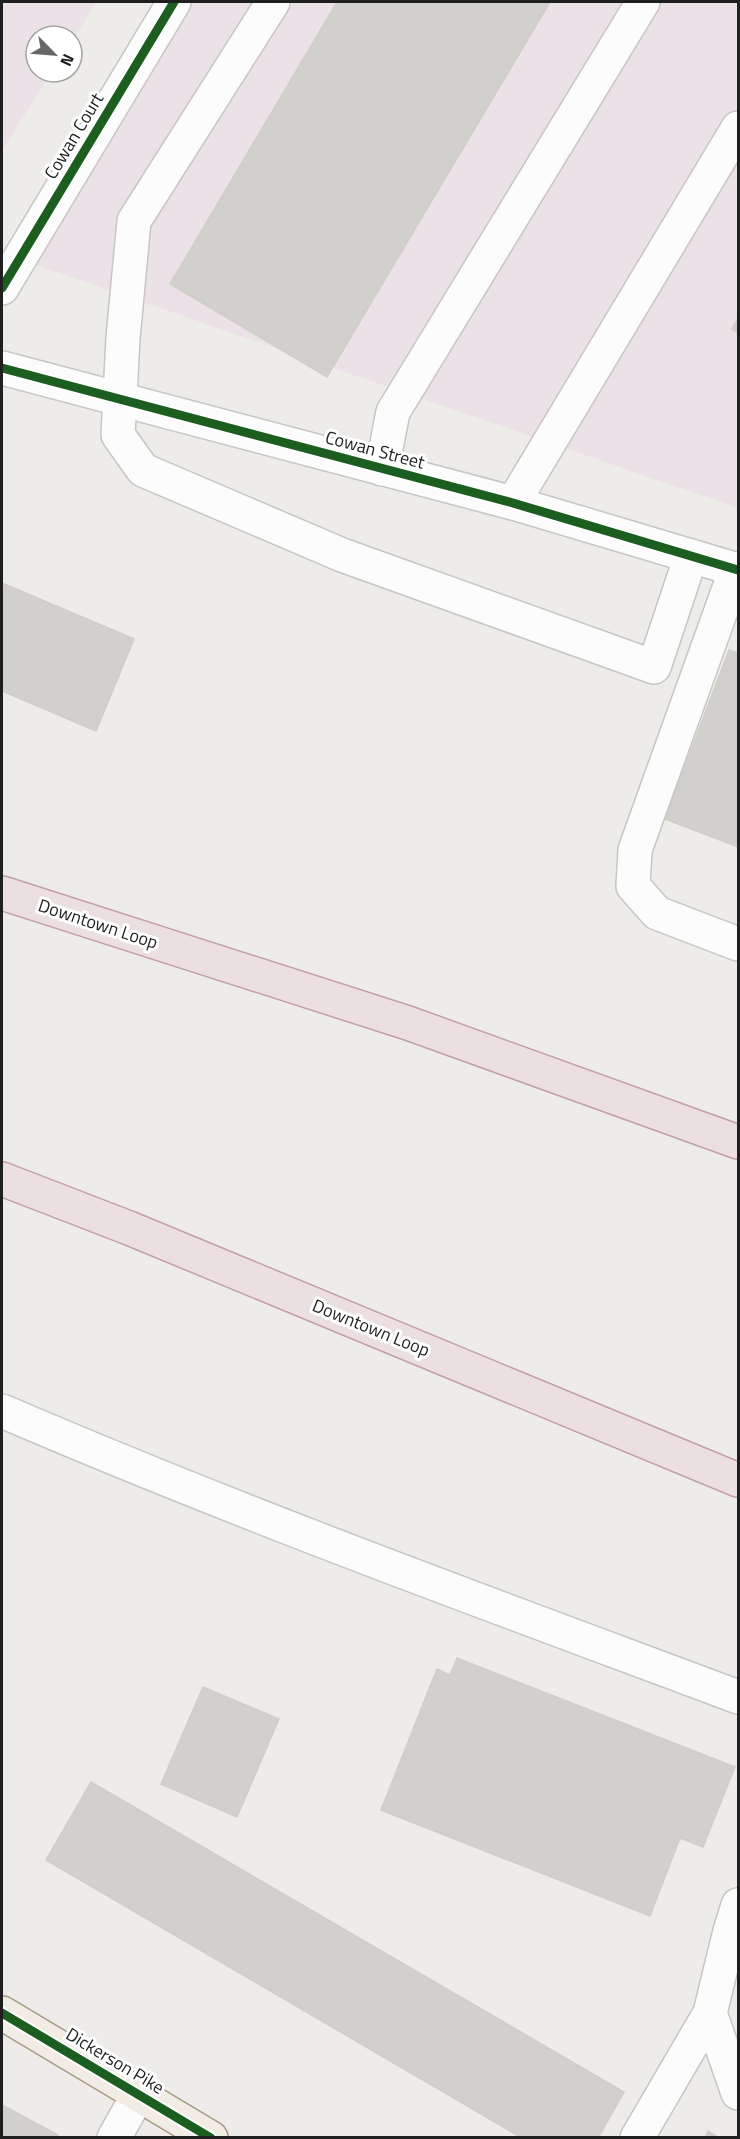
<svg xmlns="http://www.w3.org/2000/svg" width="740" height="2139" font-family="'Titillium Web',sans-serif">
<rect width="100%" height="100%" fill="#eeece8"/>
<g fill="#ebe1e6">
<path d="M2 2H97L72 40V36H36V72H52L2 150Z"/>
<path d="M175 2H738V508L10 256Z"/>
</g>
<g fill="#d2d0cd" stroke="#d1cec9" stroke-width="1.5">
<path d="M337 2H550L327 377 170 284Z"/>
<path d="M738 318V333L732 329Z"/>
<path d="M2 583 134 639 96 731 2 691Z"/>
<path d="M729 650 738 653V847L665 819Z"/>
<path d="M457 1658 735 1767 703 1847 680 1838 650 1916 381 1810 437 1669 450 1675Z"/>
<path d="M203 1687 279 1719 237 1817 161 1784Z"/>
<path d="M91 1782 624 2092 598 2138H522L46 1860Z"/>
<path d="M2 2105 58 2135 57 2138H2Z"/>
<path d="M708 2131 719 2138H705Z"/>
</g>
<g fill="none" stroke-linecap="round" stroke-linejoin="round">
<g stroke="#c6c6c4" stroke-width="36">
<g id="minor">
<path d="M273 2 134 221 123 338 118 435 143 470 342 555 654 667 691 556"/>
<path d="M2 288 174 2"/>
<path d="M2 368 513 503 738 570"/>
<path d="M382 469 393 412 643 2"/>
<path d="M513 503 738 128"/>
<path d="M736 569 635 850 633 886 657 913 738 944"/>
<path d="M2 1411C244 1515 492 1605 738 1697"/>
<path d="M738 1905 730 1931 710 2013 738 2093"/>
<path d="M114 2138 138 2095"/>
<path d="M637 2138 710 2013"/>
</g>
</g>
<g stroke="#a49c84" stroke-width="36">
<path id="major" d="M2 2013 211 2138"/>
</g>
<g stroke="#c3a0a7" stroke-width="36">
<g id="highway">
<path d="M2 893 408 1023 738 1142"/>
<path d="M2 1179 129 1228 738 1480"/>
</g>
</g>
<use href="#minor" stroke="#fcfcfc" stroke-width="33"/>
<use href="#major" stroke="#f1ede5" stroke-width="33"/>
<use href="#highway" stroke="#ebdfe0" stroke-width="33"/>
<g stroke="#fff" stroke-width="13">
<g id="cycleway">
<path d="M2 288 174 2"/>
<path d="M2 368 513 503 738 570"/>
<path d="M2 2013 211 2138"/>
</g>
</g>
<use href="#cycleway" stroke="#1b5e20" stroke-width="9"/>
</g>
<g text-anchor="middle" stroke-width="6" stroke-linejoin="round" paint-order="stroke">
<g font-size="18" fill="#1f1f1f" stroke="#fff">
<text transform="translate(74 136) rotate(-59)" y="6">Cowan Court</text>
<text transform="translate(375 450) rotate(15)" y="6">Cowan Street</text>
<text transform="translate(98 924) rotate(18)" y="6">Downtown Loop</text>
<text transform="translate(371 1328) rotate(22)" y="6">Downtown Loop</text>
<text transform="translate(115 2061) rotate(31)" y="6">Dickerson Pike</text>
</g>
</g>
<rect width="740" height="2139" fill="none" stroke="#1f1f1f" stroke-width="6"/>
<g transform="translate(54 54) rotate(115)"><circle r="28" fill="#ffffff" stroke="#a5a5a5" stroke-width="1.5"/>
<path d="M0-4.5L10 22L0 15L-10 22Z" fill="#676765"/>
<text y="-9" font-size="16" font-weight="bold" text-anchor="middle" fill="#1f1f1f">N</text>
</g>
</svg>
